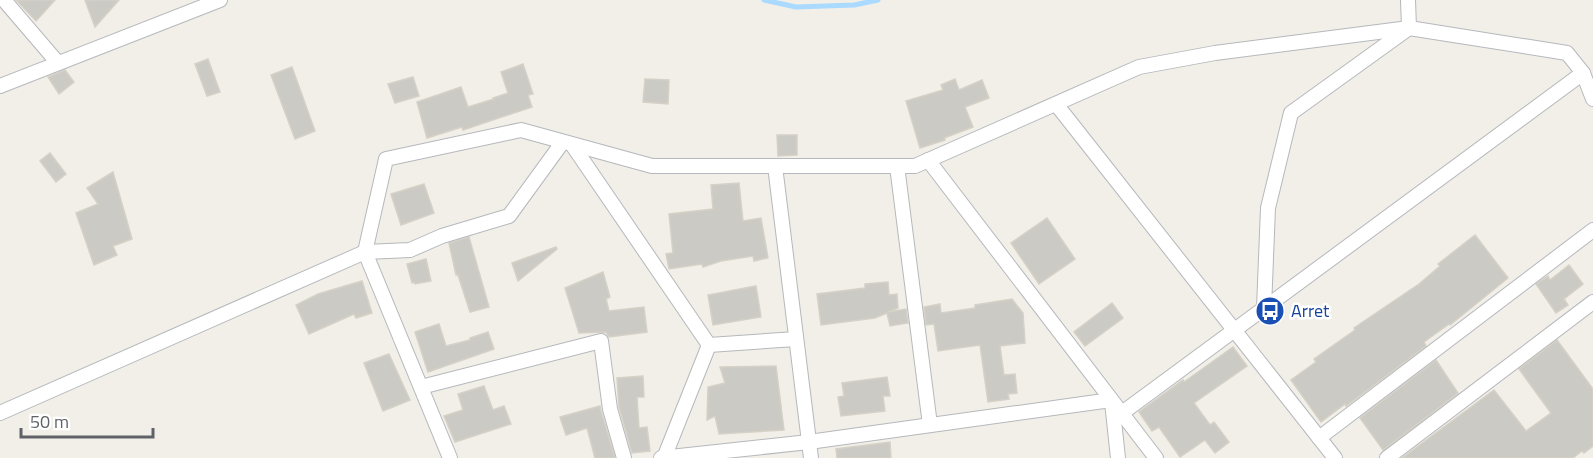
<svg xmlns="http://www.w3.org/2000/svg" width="1593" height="458" font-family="'Titillium Web',sans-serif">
<rect width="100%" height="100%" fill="#f1efe8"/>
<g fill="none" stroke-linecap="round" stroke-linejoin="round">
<path stroke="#aadaff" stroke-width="5" d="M764 0 796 7 854 5 878 0"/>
</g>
<g fill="#cccac5" stroke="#d6d1c6" stroke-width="1.5">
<path d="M16 0H55L36 21Z"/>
<path d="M85 0H119L95 27Z"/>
<path d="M208 59 220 92 207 96 195 64Z"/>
<path d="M523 64 533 94 528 95 532 107 463 130 462 127 427 138 417 102 461 87 468 107 494 99 493 98 508 93 501 72Z"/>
<path d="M292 67 315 131 295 139 271 75Z"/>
<path d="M65 70 74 82 59 94 48 77Z"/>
<path d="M413 77 419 96 395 103 388 84Z"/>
<path d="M645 79 669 80 668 104 643 102Z"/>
<path d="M955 79 959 90 982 80 989 98 965 107 973 127 944 138 945 140 920 148 906 101 943 90 941 85Z"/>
<path d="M777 135H797V155L778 156Z"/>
<path d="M50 153 66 174 56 182 40 161Z"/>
<path d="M113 172 132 239 113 246 117 255 94 265 76 213 98 204 87 188Z"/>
<path d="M739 183 743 221 761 218 768 258 754 261 753 256 721 261 703 267 702 264 669 269 666 254 673 253 669 214 713 209 711 185Z"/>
<path d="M424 184 434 213 401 225 391 194Z"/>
<path d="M1047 218 1075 259 1039 284 1011 243Z"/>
<path d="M1475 235 1508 278 1450 325 1449 324 1424 342 1426 346 1346 406 1345 404 1321 422 1291 380 1316 362 1314 359 1355 330 1354 328 1419 284 1440 266 1438 264Z"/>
<path d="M469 237 489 307 470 312 458 275H456L449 243Z"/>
<path d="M556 247 557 249 518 281 512 263Z"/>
<path d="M426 259 431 281 415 284 414 282 412 283 407 264Z"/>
<path d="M1569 265 1583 284 1564 299 1568 305 1556 313 1536 284 1548 276 1550 280Z"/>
<path d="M603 272 610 297 606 299 609 311 644 307 647 332 609 337 606 332 579 333 565 288Z"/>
<path d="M362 281 372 313 356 318 354 314 309 334 296 305 318 294Z"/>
<path d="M888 282 889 295 897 294 898 308 888 312 906 309 908 323 890 326 887 313 875 318 821 325 817 294 865 288V284Z"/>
<path d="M756 286 761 317 713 325 708 295Z"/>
<path d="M1012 299 1023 313 1025 343 1000 346 1004 375 1015 374 1017 393 1008 394 1009 399 988 402 980 345 938 351 934 324 926 325 924 307 940 304 941 313 975 308V305Z"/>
<path d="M1112 303 1123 318 1085 346 1074 332Z"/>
<path d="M439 324 446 346 470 340V338L488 332 494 349 428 372 415 332Z"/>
<path d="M1557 340 1593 389V446L1584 453 1582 451 1573 458H1402L1494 390 1526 431 1551 413 1519 369Z"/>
<path d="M1233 347 1247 366 1194 403 1210 425 1214 422 1229 442 1215 453 1205 440 1180 457 1159 427 1152 431 1139 412 1183 380 1184 382Z"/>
<path d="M389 354 410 400 383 411 364 363Z"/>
<path d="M1436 360 1458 393 1383 450 1360 418Z"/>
<path d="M776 366 784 430 719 434 715 416 707 420 708 387 725 383 720 367Z"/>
<path d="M643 376 644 397H637L639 428 647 427 650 451 632 453 619 407 617 378Z"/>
<path d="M887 377 890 396H883L885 411 841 416 838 397 844 396 842 383Z"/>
<path d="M484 386 493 410 504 406 511 424 455 442 444 416 463 410 458 394Z"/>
<path d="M600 406 601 411 615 458H595L587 428 566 435 560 417Z"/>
<path d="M890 442 891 458H837L836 449Z"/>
</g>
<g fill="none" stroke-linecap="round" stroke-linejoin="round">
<g stroke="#b5b8bc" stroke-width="16">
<g id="street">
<path d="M4 0 58 63"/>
<path d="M0 86 220 0"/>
<path d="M1056 104 1335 458"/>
<path d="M562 143 509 216 442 236 410 250 365 252 386 159 521 130 652 166H915L1139 67 1215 53 1409 28 1567 53 1583 73 1593 99"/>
<path d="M573 146 709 345 664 458"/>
<path d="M928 160 1156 458"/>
<path d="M775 166 811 458"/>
<path d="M897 166 930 425"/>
<path d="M1264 308 1268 208 1291 113 1409 28 1408 0"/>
<path d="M709 345 796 339"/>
<path d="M421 387 601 341 610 409 624 458"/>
<path d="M1112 402 1118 458"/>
<path d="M0 413 365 252 450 458"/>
<path d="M1122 413 1583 73"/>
<path d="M1319 438 1593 230"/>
<path d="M661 458 809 442 1111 400"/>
<path d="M1387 458 1593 302"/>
</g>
</g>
<use href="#street" stroke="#fff" stroke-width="14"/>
</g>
<defs>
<g id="bus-disc" transform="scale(1.5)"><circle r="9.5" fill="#1a4fb4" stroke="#fff"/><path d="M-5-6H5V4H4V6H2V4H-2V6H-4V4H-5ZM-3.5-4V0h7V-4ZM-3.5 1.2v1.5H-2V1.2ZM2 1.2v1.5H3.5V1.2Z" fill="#fff"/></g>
</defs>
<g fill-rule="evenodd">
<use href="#bus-disc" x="1270" y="311"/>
</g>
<g text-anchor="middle" stroke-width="5" stroke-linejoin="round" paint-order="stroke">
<g font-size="18" fill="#164399" stroke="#fff" text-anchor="start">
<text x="1291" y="317">Arret</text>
</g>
</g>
<path d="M21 428v9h132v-9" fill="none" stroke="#5f6368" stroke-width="3"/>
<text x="30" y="428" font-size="18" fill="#5f6368" stroke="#ffffff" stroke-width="4.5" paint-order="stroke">50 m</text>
</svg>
